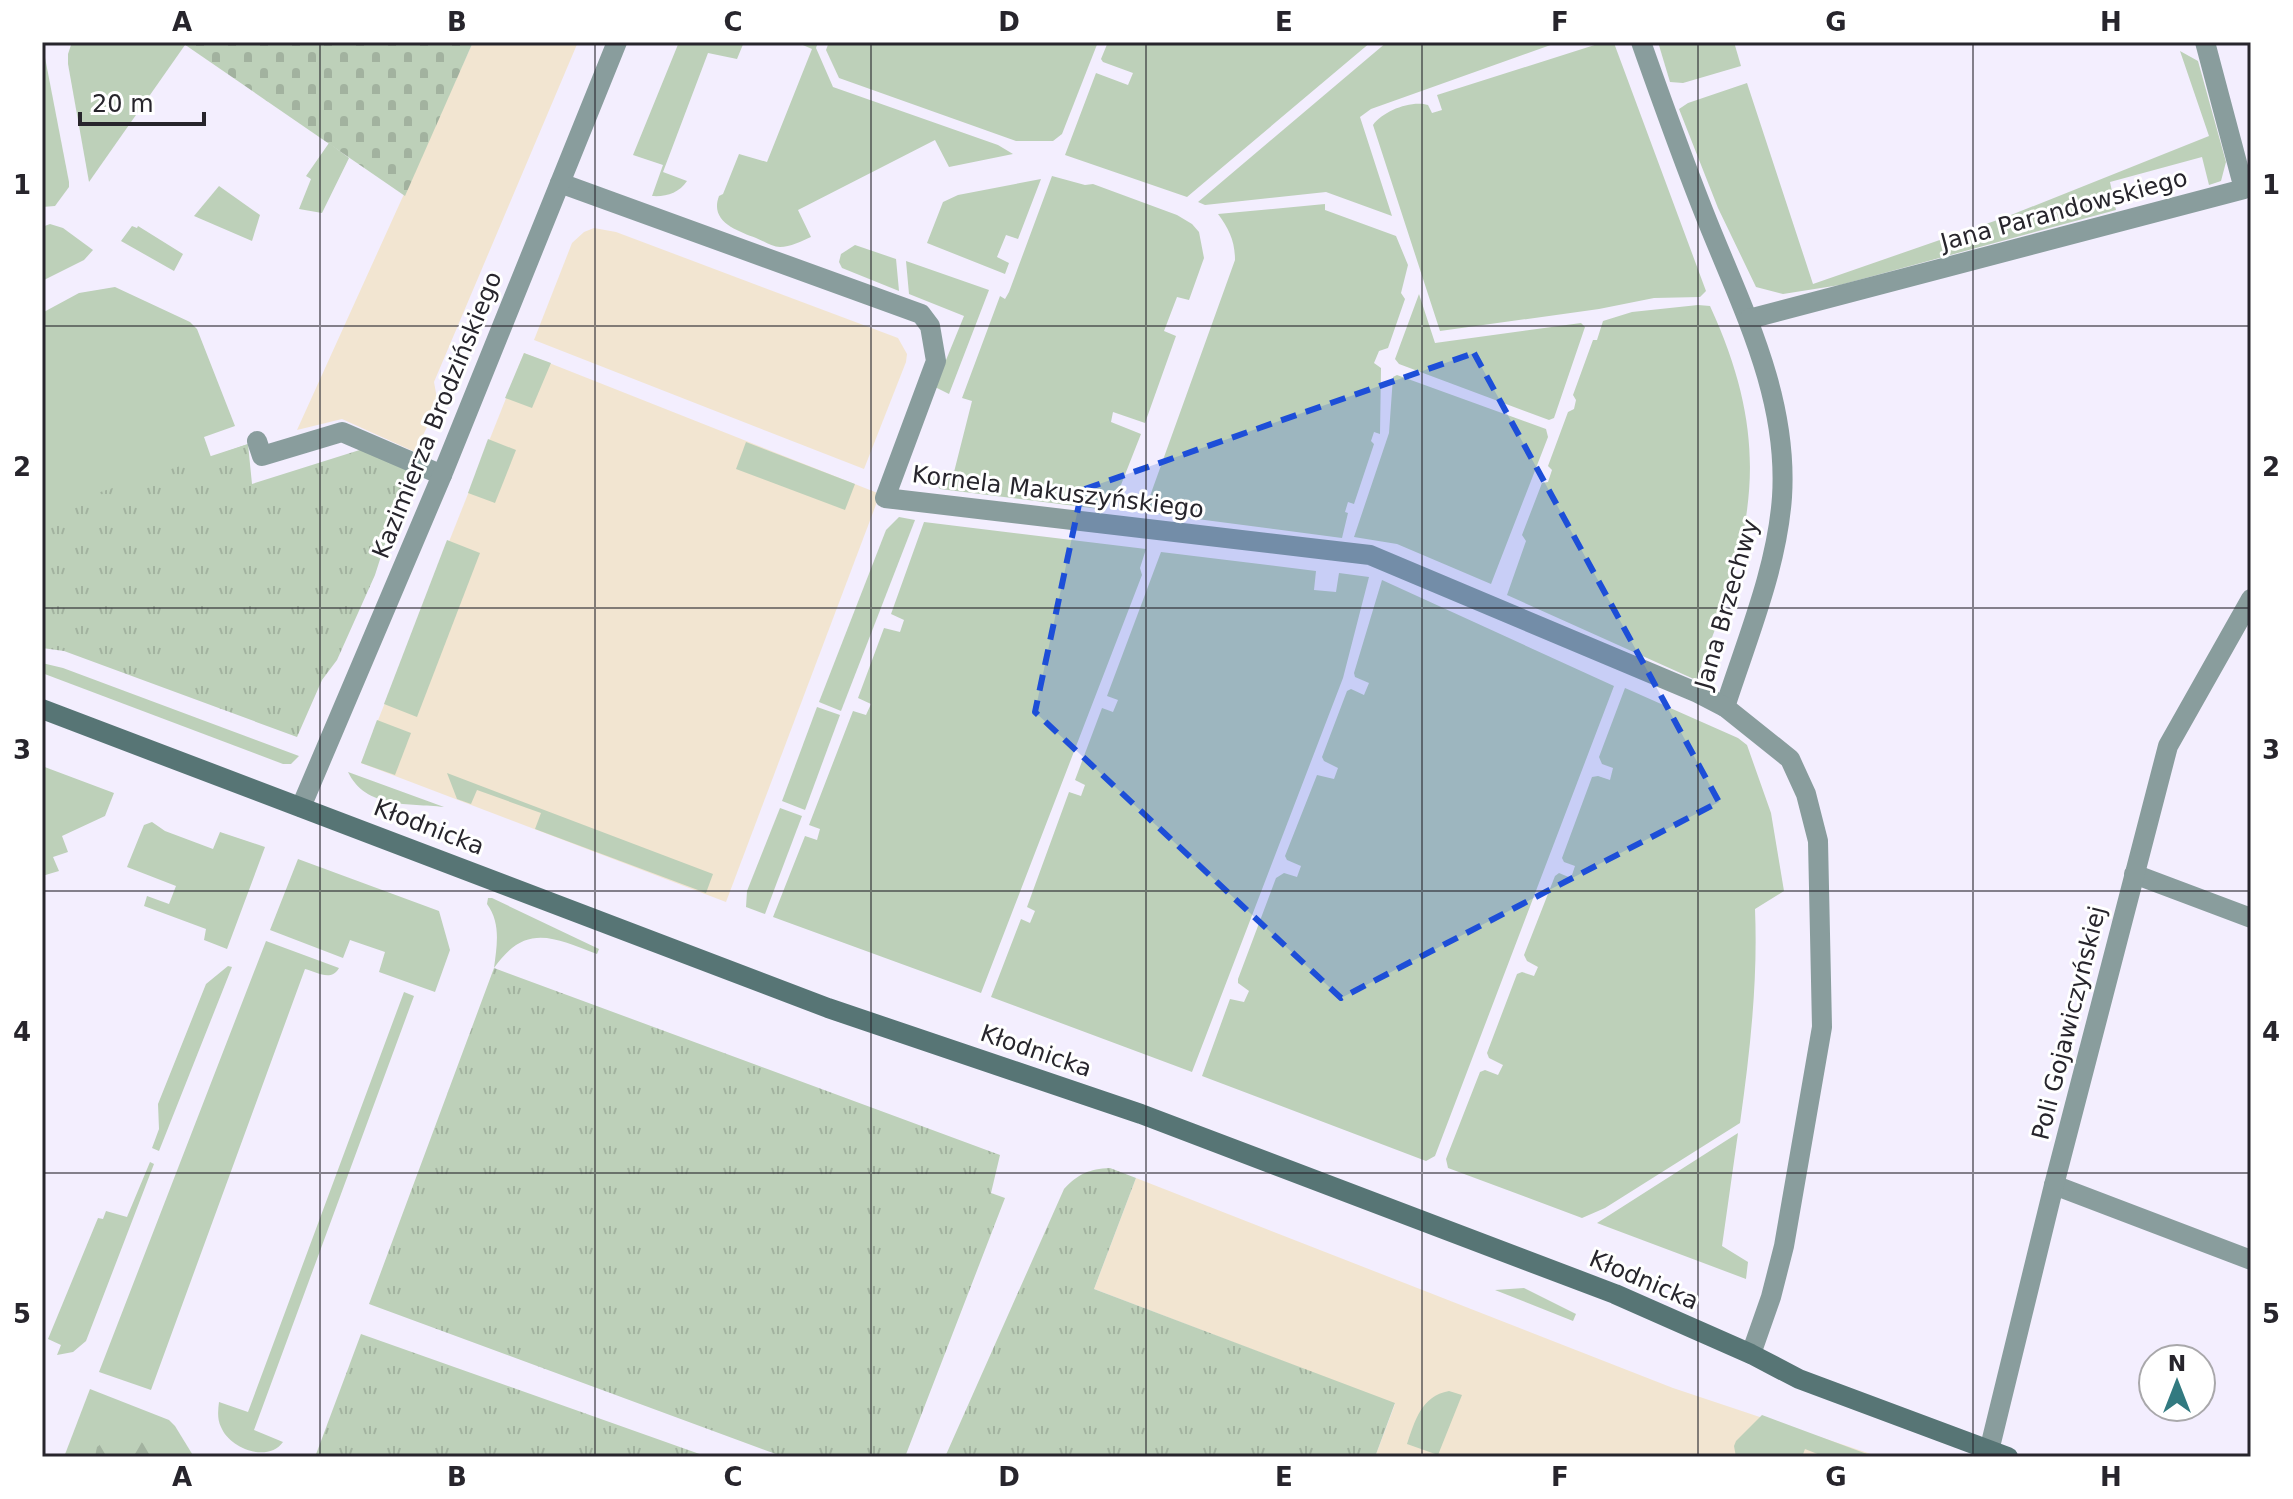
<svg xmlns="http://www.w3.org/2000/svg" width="2293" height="1499" font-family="'DejaVu Sans',sans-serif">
<defs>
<pattern id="forest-firs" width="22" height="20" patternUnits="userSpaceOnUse" patternTransform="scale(2)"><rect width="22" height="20" fill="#bdd0b9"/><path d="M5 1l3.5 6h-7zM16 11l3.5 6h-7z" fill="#a2b29f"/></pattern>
<pattern id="cemetery-stones" width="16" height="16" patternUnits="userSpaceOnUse" patternTransform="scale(2)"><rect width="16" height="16" fill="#bdd0b9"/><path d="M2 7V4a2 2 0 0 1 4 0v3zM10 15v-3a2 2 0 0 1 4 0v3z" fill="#a2b29f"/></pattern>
<pattern id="park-tufts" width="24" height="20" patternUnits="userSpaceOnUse" patternTransform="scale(2)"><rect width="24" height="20" fill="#bdd0b9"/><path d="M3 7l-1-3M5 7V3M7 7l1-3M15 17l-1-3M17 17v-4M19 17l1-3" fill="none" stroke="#a2b29f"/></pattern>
</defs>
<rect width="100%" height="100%" fill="#f3eefe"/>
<g fill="#f2e5d1">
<path d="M473 42H578L434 382 438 404 415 452 342 419 297 430Z"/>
<path d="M594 228 616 232 898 338 907 354 906 362 864 469 534 340 572 243 584 232Z"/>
<path d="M524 353 880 494 726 902 361 763Z"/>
<path d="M1136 1178 1673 1388 1880 1457H1375L1395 1404 1094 1289Z"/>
</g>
<g fill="#bdd0b9">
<path d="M42 42 69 182V187L55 206 42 207Z"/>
<path d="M72 42H181L185 45 89 182 68 64V54Z"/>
<path d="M679 42H744L737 59 708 53 663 172 687 181C679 193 666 197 652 196L663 165 633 155Z"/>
<path d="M796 42H818L816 48 833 87 998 145 1013 154 949 167 935 140 798 210 811 237C802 241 790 247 780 247 773 247 763 241 756 238 738 231 709 222 719 196L723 194 739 154 767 162 812 49Z"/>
<path d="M829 42H1098L1062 134 1053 141H1016L839 78 826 50Z"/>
<path d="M1108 42H1371L1187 197 1065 155 1096 73 1128 85 1133 73 1103 62 1101 59Z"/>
<path d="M1387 42H1559L1371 109 1360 117 1392 216 1326 192 1205 205 1198 202Z"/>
<path d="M1604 42 1614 43 1706 291 1700 297 1654 298 1599 309 1440 331 1373 125C1383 111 1411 100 1428 105L1432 113 1442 110 1437 95Z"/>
<path d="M1658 42H1734L1741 66 1683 83 1670 82Z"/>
<path d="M2180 51 2198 61 2226 162 2221 181 2209 185 2202 157 2110 182 2116 210 1840 285 1783 294 1756 287 1718 208 1679 109 1688 103 1747 83 1813 284 2006 217 2209 136Z"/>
<path d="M329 143 349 158 322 213 299 209 311 179 306 176Z"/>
<path d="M1052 176 1085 185 1093 184 1177 215 1192 224 1199 232 1204 258 1189 300 1177 297 1164 331 1176 336 1145 423 1113 412 1111 422 1141 434 1117 495 1110 503 1099 509 940 489 926 472 953 476 972 401 962 398 1000 296 1005 299 1009 292Z"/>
<path d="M1041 179 1018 239 1006 235 997 257 1009 263 1005 274 927 243 943 202 958 195Z"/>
<path d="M219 186 260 215 252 241 194 216Z"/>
<path d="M1325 204V210L1396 236 1408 265 1401 293 1405 299 1388 348 1379 351 1374 363 1381 368 1380 434 1374 432 1371 441 1374 444 1354 504 1348 502 1345 512 1348 513 1342 538 1151 513 1148 506 1150 496 1235 260C1235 241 1229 229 1218 214Z"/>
<path d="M50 224 63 228 93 250 84 260 42 281V227Z"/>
<path d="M132 226 137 228 138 226 183 254 174 271 121 241Z"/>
<path d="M855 245 896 259 899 291 842 268 839 262 841 254Z"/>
<path d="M906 261 989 290 949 394 935 387 964 316 909 294Z"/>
<path d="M115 287 190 322 197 329 235 426 204 437 211 457 248 444 42 554V313L79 293Z"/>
<path d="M1419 294 1435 343 1581 323 1585 327 1554 418 1549 420 1399 364 1395 359Z"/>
<path d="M1698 305 1710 306C1777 452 1751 538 1696 680L1507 595 1526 541 1522 535 1542 483 1548 482 1552 470 1548 466 1568 412 1574 409 1576 400 1573 395 1593 340H1597L1603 321 1632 312Z"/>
<path d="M524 353 551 363 532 408 505 398Z"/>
<path d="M1397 375 1546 429 1548 437 1491 584 1397 544 1354 537 1389 433 1393 377Z"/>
<path d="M488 439 516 450 495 503 468 493Z"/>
<path d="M746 442 855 484 845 510 736 469Z"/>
<path d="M899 517 915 520 841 711 819 702 886 530Z"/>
<path d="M924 522 1146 549 1140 568 1142 575 981 993 773 917 805 836 817 840 820 829 809 825 853 711 866 715 871 704 858 698 884 628 900 632 904 620 891 614Z"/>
<path d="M447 540 480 553 417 717 384 704Z"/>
<path d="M1161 552 1316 571 1314 590 1336 592 1339 573 1369 577 1343 678 1192 1072 991 997 1021 919 1030 923 1035 911 1027 907 1069 792 1081 796 1085 785 1075 780 1102 708 1113 712 1118 700 1107 696Z"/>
<path d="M1382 580 1614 686 1435 1156 1426 1161 1202 1076 1230 999 1244 1002 1249 991 1238 983V979L1276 878 1284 873 1297 877 1301 866 1287 860 1285 856 1317 775 1334 779 1338 768 1324 761 1322 757 1347 691 1351 689 1364 695 1369 683 1355 677 1354 673Z"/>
<path d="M42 663 63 668 299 756 291 764H283L42 673Z"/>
<path d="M1625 688 1738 738 1747 745 1771 813 1784 891 1755 909C1758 981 1750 1052 1740 1123L1605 1208 1582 1218 1448 1168 1446 1159 1480 1072 1485 1070 1498 1075 1503 1065 1489 1058 1487 1053 1517 974 1522 972 1534 976 1538 967 1527 961 1524 955 1555 876 1559 873 1571 878 1575 866 1564 862 1562 858 1592 777 1598 776 1610 780 1613 768 1602 764 1599 757Z"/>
<path d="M817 707 840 715 805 810 782 801Z"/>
<path d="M377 720 411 733 395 775 361 763Z"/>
<path d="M42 766 114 793 105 816 62 836 68 852 53 857 59 871 42 876Z"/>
<path d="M348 772 444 807C409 803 366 809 348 772Z"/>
<path d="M447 773 713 874 706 893 535 829 541 813 477 790 471 804 457 799Z"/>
<path d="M780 808 802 816 765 914 746 907 747 891Z"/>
<path d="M152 822 165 831 213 849 220 832 265 847 227 949 204 940 206 929 144 906 147 896 169 904 176 886 127 867 144 825Z"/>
<path d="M298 859 439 911 450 950 435 992 379 972 385 952 350 940 343 958 270 930Z"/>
<path d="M488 898H492L599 949 597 954C554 938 526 922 494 968 497 945 501 923 487 904Z"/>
<path d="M266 941 339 968C331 982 317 972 305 969L151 1390 99 1372Z"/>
<path d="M228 966 232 967 159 1151 152 1148 159 1129 158 1104 206 984Z"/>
<path d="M404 992 414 996 254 1430 283 1442C268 1463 230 1449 221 1427 217 1419 218 1410 219 1402L248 1412Z"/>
<path d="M1738 1133 1722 1246 1748 1262 1746 1279 1597 1223Z"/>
<path d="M150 1162 154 1164 86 1341 73 1352 57 1355 61 1345 48 1339 98 1218 103 1219 106 1211 127 1217Z"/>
<path d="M1524 1288 1576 1314 1573 1321 1495 1290Z"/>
<path d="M90 1389 169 1420 175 1426 194 1457H64Z"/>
<path d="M1449 1391 1462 1395 1438 1455 1407 1444C1415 1421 1421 1396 1449 1391Z"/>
<path d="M1762 1415 1875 1457H1825L1805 1449 1802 1457H1736L1734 1446 1736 1441Z"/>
</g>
<path fill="url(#forest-firs)" d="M124 1436 139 1440 160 1457H95L97 1447 110 1437Z"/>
<path fill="url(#cemetery-stones)" d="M181 42H473L405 196Z"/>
<g fill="url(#park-tufts)">
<path d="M248 444 252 484 366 448 409 469 375 575 337 660 322 680 297 737 64 651 42 648V511Z"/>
<path d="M494 968 1000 1155 991 1193 1005 1198 905 1457H784L369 1304Z"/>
<path d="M1110 1168 1136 1178 1094 1289 1395 1403 1375 1457H945L1064 1189C1078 1174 1089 1169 1110 1168Z"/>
<path d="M361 1334 708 1457H315Z"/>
</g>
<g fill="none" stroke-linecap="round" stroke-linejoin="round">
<g stroke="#899d9d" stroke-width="20">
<path d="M1641 42C1664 107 1687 172 1713 235 1748 320 1788 403 1782 497 1777 568 1747 639 1725 707"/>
<path d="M560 183 921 314 930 326 936 361 885 498 1370 555 1698 693 1725 707 1790 759 1806 794 1818 841 1822 1027 1784 1246 1771 1297 1751 1354"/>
<path d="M1749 319 2244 189 2205 42"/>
<path d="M257 441 262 456 342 432 442 475"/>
<path d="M301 807 442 475 617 42"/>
<path d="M2134 874 2251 918"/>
<path d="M2054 1185 2251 1260"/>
<path d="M1989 1451 2054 1185 2168 746 2251 599"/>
</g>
<path stroke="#577575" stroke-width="20" d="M42 709 828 1008 1141 1114 1615 1294 1751 1354 1799 1379 2008 1457"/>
</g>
<path fill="#1d4ed8" fill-opacity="0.2" stroke="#1d4ed8" stroke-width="6" stroke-dasharray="16 10" stroke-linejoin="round" d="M1474 353 1719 802 1341 998 1035 712 1082 490Z"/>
<path fill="none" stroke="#27252c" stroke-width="2" stroke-opacity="0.55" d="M320 42V1457M595 42V1457M871 42V1457M1146 42V1457M1422 42V1457M1698 42V1457M1973 42V1457M42 326H2251M42 608H2251M42 891H2251M42 1173H2251"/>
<g text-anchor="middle" stroke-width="6" stroke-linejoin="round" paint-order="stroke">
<g font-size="24" fill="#27252c" stroke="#fff">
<text transform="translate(2064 210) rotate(-15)" y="8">Jana Parandowskiego</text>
<text transform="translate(437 415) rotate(-68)" y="8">Kazimierza Brodzińskiego</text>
<text transform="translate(1058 492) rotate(7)" y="8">Kornela Makuszyńskiego</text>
<text transform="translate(1727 604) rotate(-74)" y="8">Jana Brzechwy</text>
<text transform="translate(429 827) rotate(21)" y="8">Kłodnicka</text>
<text transform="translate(2069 1023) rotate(-76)" y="8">Poli Gojawiczyńskiej</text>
<text transform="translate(1036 1051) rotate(19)" y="8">Kłodnicka</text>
<text transform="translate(1644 1280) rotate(23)" y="8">Kłodnicka</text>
</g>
</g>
<rect width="2293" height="1499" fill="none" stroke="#ffffff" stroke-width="88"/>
<g transform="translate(2177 1383)"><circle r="38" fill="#ffffff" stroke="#a9a8ab" stroke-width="2"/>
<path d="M0-6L14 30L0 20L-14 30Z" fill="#327a80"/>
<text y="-12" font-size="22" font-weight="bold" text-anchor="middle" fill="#27252c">N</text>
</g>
<path d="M80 112v12h124v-12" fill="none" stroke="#27252c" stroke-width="4"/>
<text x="92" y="112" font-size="24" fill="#27252c" stroke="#ffffff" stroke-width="6" paint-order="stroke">20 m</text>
<rect x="44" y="44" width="2205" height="1411" fill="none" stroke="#27252c" stroke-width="3"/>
<g font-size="26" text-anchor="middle" font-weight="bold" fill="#27252c">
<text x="182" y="31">A</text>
<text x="457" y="31">B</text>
<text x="733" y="31">C</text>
<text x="1009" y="31">D</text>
<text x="1284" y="31">E</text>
<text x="1560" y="31">F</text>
<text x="1836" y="31">G</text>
<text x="2111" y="31">H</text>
<text x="22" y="194">1</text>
<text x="2271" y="194">1</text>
<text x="22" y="476">2</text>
<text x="2271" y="476">2</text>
<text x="22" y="759">3</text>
<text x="2271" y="759">3</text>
<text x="22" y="1041">4</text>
<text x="2271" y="1041">4</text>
<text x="22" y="1323">5</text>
<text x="2271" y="1323">5</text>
<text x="182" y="1486">A</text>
<text x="457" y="1486">B</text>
<text x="733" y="1486">C</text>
<text x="1009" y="1486">D</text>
<text x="1284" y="1486">E</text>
<text x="1560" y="1486">F</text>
<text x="1836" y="1486">G</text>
<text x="2111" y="1486">H</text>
</g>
</svg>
